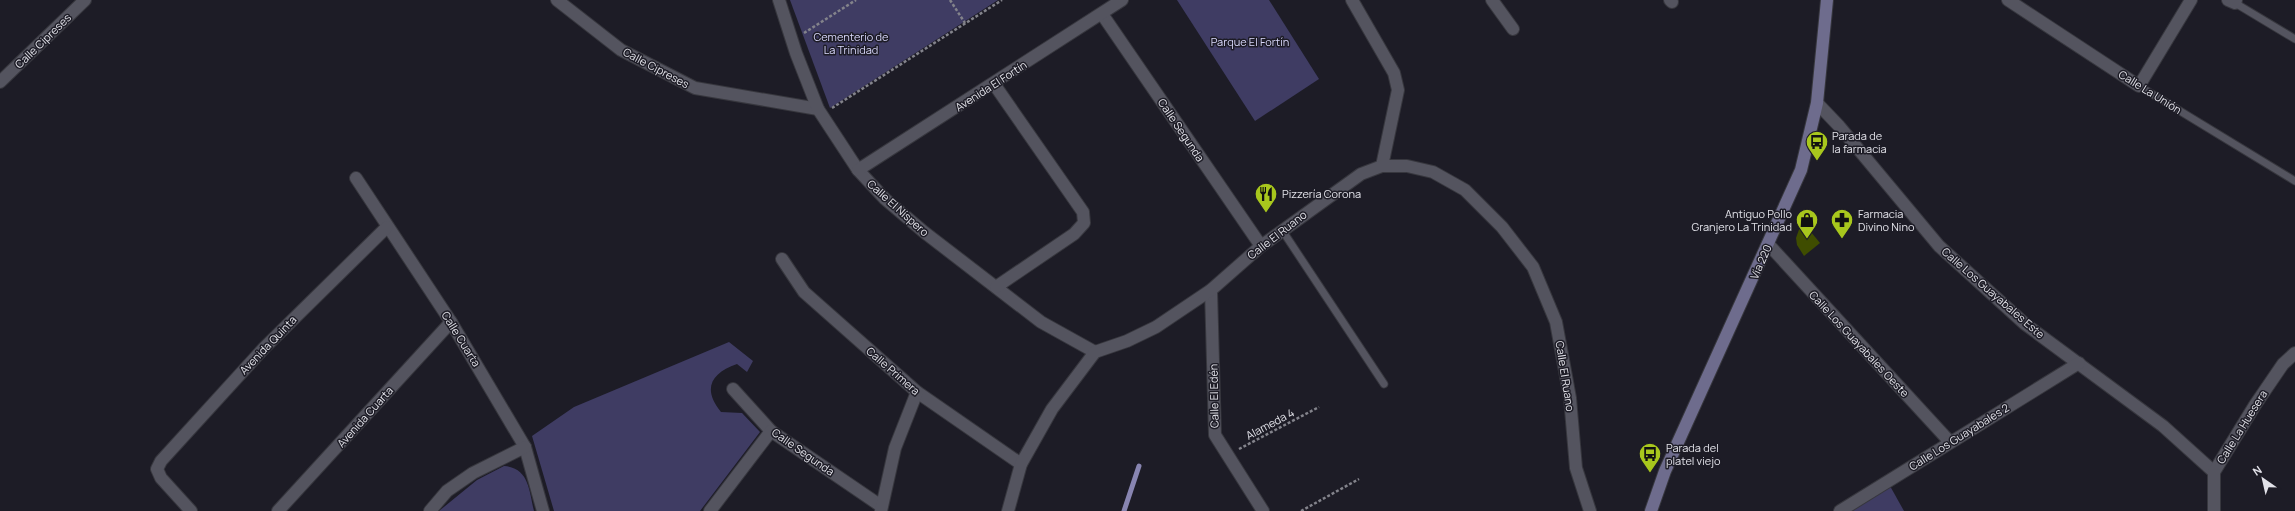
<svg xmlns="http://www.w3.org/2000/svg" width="2295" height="511" font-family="Manrope,sans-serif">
<rect width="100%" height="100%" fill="#1d1c26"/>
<g fill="#3f3c63">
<path d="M790 0H998L830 108Z"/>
<path d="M1177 0H1269L1319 79 1255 121Z"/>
<path d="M729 342 753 361 747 372 737 364C711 373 702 389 721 412L742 413 760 432 700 511H554L532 436 574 407Z"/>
<path d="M504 466C529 468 529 490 534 511H439L477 480Z"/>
<path d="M1890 486 1904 511H1852L1863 502Z"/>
</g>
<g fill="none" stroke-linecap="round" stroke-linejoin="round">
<path stroke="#8885b1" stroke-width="5" d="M1124 511 1139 466"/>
</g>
<path fill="#3f4d00" d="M1802 221 1820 243 1804 256 1797 245 1796 238Z"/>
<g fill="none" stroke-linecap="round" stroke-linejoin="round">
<g stroke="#37373e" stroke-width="9">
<g id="lane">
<path d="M2235 3 2295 39"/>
<path d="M2139 86 2295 181"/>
<path d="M1282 230 1384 384"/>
</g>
</g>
<g stroke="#37373e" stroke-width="14">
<g id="street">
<path d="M557 0 621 50 695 88 818 109"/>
<path d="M779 0 796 53 818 109 858 170 885 199 924 232 1041 322 1095 352"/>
<path d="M1352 0 1394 73 1398 90 1382 166"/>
<path d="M1492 0 1513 29"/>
<path d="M1670 0 1672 2"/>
<path d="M2008 0 2139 86 2191 0"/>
<path d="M2228 0 2235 3 2236 0"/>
<path d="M1102 14 1261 246"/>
<path d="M0 82 85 0"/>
<path d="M994 84 1083 212 1084 223 1074 234 996 287"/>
<path d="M1817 103 1839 126 1939 246 2025 324 2163 426 2214 472"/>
<path d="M858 170 1122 0"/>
<path d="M356 178 451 322 525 447 543 511"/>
<path d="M1769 245 1950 442"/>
<path d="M782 259 804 292 917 392 1021 464"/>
<path d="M1211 290 1215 435 1263 511"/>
<path d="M733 389 771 431 881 506"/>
<path d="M191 511 161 478 157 469 161 461 264 348 387 227"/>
<path d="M278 511 451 322"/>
<path d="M430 511 447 491 473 473 525 447"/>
<path d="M710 511 771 431"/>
<path d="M881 511 895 448 917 392"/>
<path d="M1008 511 1021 464 1052 409 1095 352 1127 341 1156 327 1211 290 1261 246 1361 174 1382 166H1407L1433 172 1465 190 1502 227 1533 267 1556 322 1570 398 1576 468 1590 511"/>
<path d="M1840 511 2079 363"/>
<path d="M2214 511V472L2255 405 2283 364 2295 353"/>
</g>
</g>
<g stroke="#37373e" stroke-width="14">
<path id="secondary" d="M1651 511 1665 471 1801 170 1817 103 1827 0"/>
</g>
<g stroke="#83838b" stroke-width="2.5" stroke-dasharray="3 2" stroke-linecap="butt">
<path d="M950 0 965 23"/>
<path d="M804 33 856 0"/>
<path d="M832 108 1002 0"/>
<path d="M1239 449 1319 407"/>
<path d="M1301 511 1359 479"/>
</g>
<use href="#lane" stroke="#54545f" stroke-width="7"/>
<use href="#street" stroke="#54545f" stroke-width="12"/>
<use href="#secondary" stroke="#6e6c8d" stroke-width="12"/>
</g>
<defs>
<g id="bus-pin" transform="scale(1.15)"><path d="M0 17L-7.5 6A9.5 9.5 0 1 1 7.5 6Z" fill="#a8c71d" stroke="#1d1c26"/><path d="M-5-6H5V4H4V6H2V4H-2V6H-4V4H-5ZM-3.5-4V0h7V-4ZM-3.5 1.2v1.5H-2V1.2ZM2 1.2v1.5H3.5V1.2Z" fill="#111"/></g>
<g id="restaurant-pin" transform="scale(1.15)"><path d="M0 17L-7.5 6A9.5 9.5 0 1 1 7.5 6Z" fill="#a8c71d" stroke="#1d1c26"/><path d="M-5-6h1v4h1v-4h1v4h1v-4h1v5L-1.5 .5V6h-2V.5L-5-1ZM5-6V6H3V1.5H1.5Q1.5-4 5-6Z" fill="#111"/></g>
<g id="shop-pin" transform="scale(1.15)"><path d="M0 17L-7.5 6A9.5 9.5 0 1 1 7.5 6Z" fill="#a8c71d" stroke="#1d1c26"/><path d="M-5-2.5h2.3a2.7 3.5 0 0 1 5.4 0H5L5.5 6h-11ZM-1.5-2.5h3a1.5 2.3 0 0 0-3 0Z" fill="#111"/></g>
<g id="pharmacy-pin" transform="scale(1.15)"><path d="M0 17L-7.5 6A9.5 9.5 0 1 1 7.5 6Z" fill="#a8c71d" stroke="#1d1c26"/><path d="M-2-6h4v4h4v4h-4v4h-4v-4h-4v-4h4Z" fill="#111"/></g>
</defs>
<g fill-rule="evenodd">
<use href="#bus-pin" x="1817" y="142"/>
<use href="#restaurant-pin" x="1266" y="194"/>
<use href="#shop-pin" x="1807" y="220"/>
<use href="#pharmacy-pin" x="1842" y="220"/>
<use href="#bus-pin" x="1650" y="454"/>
</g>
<g text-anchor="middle" stroke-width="3" stroke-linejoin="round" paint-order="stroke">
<g font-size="11" fill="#d9d8fc" stroke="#1d1c26">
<text x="851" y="41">Cementerio de<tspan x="851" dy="13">La Trinidad</tspan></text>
<text x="1250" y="46">Parque El Fortín</text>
</g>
<g font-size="11" fill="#e2e2e9" stroke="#1d1c26">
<text transform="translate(43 41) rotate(-44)" y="4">Calle Cipreses</text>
<text transform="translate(656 68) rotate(28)" y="4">Calle Cipreses</text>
<text transform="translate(991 86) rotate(-33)" y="4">Avenida El Fortín</text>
<text transform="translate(2150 92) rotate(32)" y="4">Calle La Unión</text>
<text transform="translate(1181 130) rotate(56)" y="4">Calle Segunda</text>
<text transform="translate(898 208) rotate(42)" y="4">Calle El Níspero</text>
<text transform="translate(1277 235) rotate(-38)" y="4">Calle El Ruano</text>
<text transform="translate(1761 262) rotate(-66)" y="4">Vía 220</text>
<text transform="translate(1993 293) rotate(41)" y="4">Calle Los Guayabales Este</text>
<text transform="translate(461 339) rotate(58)" y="4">Calle Cuarta</text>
<text transform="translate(1859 344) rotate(47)" y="4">Calle Los Guayabales Oeste</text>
<text transform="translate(268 345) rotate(-46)" y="4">Avenida Quinta</text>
<text transform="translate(893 371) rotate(41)" y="4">Calle Primera</text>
<text transform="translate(1565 376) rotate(81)" y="4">Calle El Ruano</text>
<text transform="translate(1214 396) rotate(-91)" y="4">Calle El Edén</text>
<text transform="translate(365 417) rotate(-48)" y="4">Avenida Cuarta</text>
<text transform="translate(1270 424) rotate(-28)" y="4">Alameda 4</text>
<text transform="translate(2242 427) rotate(-58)" y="4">Calle La Huesera</text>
<text transform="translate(1959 437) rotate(-32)" y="4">Calle Los Guayabales 2</text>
<text transform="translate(803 452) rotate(35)" y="4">Calle Segunda</text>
</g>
<g font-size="11" fill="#e2e2e9" stroke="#1d1c26" text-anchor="start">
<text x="1832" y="140">Parada de<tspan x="1832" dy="13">la farmacia</tspan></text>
<text x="1282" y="198">Pizzería Corona</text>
<text x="1792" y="218" text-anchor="end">Antiguo Pollo<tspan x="1792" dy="13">Granjero La Trinidad</tspan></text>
<text x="1858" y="218">Farmacia<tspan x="1858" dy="13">Divino Nino</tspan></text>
<text x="1666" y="452">Parada del<tspan x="1666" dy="13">platel viejo</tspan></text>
</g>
</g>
<g transform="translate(2263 479) rotate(326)" stroke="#1d1c26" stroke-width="3" paint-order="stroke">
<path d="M0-3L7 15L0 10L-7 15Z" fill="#e2e2e9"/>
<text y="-6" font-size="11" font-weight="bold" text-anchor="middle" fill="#e2e2e9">N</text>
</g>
</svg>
